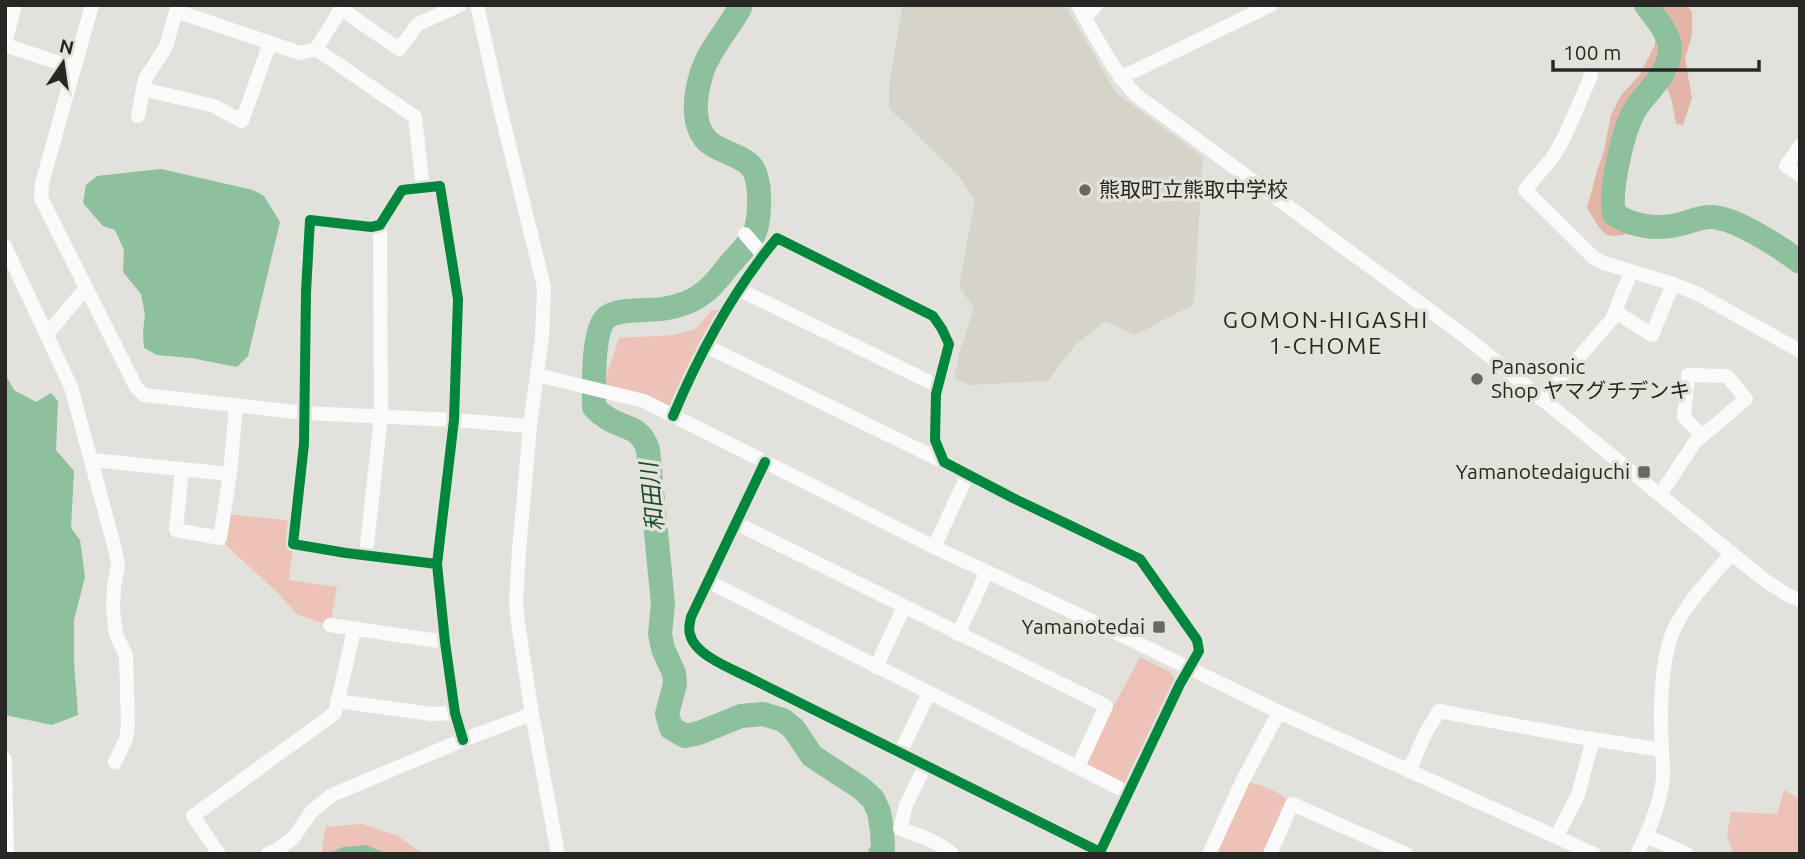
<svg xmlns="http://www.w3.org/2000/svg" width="1805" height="859" font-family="Ubuntu,'Noto Sans JP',sans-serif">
<rect width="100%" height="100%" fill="#e2e1dc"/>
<path fill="#d6d3c9" d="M902 5H1065L1113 88 1120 96 1203 157 1194 304 1135 335 1105 321 1075 345 1048 381 969 385 954 378 960 351 974 308 959 287 975 200 962 181 951 168 889 108V88Z"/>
<g fill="#ecc3b6">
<path d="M712 310H726L673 416 603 390 605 380 619 338 673 335 696 329Z"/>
<path d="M224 514 296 521 289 580 337 587 330 625 298 615 275 590 229 548 220 538Z"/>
<path d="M1140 657 1170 672 1180 684 1129 793 1078 767 1106 706 1115 704Z"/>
<path d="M1243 780C1259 785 1281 791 1292 804L1270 854H1209Z"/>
<path d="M1784 790 1800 799V854H1733L1727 835 1731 812 1777 814Z"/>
<path d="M362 824 398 836 423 854H321L326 827Z"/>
</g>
<path fill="#e3b5a7" d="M1636 5H1687L1692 12V35L1685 59 1692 98 1683 125 1676 124C1673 108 1672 85 1655 78L1635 106 1623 130 1609 205C1614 224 1622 224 1639 229V231C1604 240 1606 239 1587 208L1597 171 1604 151 1611 115 1622 94 1639 76 1655 45V29Z"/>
<g fill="#8dc09c">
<path d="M161 169 253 190 264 196 280 222 248 356 237 367 191 358 157 355 144 348 143 333 145 314 141 294 123 272 124 250 115 230 103 226 83 203 86 185 97 176Z"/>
<path d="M5 374 14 390 36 402 51 393 58 401 56 450 74 471 71 528 80 540 85 577 74 620V663L78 715 52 725 5 715Z"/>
<path d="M366 845 388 854H328L343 847Z"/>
</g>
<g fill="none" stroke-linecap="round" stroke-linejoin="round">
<g stroke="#8dc09c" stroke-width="24">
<path d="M740 5V8C728 29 709 50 702 72 694 97 689 135 718 148 728 153 744 158 751 166 762 179 760 213 756 229 753 241 739 253 731 263 722 273 713 287 702 294 692 302 675 307 662 309 648 311 616 308 606 318 592 331 594 388 594 407 597 410 599 413 603 415 621 430 640 423 648 450L663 604 660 634 663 649 674 673 675 684 667 714 671 728 685 736 699 733 741 716 763 714 783 720 794 729 812 756 861 788 873 799 879 812 882 830 883 849 880 854"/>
<path d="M1646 5C1655 18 1668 31 1670 47 1671 72 1649 89 1636 108 1623 129 1609 190 1614 214 1633 227 1659 230 1681 224 1692 221 1702 216 1713 217 1737 219 1780 247 1800 262"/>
</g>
<g stroke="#fbfafa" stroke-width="14">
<path d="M92 5 42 183 41 198 136 387 144 395 305 413 454 420 530 426"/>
<path d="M477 5 500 108 544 287 542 337 530 426 519 551 516 601 518 623 532 714 558 854"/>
<path d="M1078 5C1096 37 1111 68 1136 95L1466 337 1763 579 1789 596 1800 600"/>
<path d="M1085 18 1096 5"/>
<path d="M5 43 15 5"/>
<path d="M5 45 74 68"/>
<path d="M316 49 341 9 399 49 418 24 460 5"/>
<path d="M1591 76 1564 138 1553 157 1525 190 1594 258 1604 263 1673 284 1698 294 1800 351"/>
<path d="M1120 78 1271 5"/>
<path d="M143 89 214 106 242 121 270 43"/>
<path d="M138 116 145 79 166 47 176 11 300 53 316 49 415 117 423 188"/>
<path d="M1800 146 1786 166 1800 175"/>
<path d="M745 234 763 255"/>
<path d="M5 246 71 387 115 549 118 564 114 587 113 609 116 634 126 656 128 726 126 739 115 762"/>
<path d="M738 289 938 386"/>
<path d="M1616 312 1652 335 1673 284"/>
<path d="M47 334 86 288"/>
<path d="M706 346 944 462"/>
<path d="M537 375 644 401 934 547 1111 630 1279 712 1594 854"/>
<path d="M1542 400 1612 319 1631 272"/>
<path d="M673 416C700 352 732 292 777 238L933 316 942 329 949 344 936 394 935 440 944 462 1013 498 1140 559 1197 640 1199 651 1180 684 1100 852 750 678C732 669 694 655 690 634 688 629 690 622 691 617L765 462"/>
<path d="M92 460 230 474"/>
<path d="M182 470 176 530 220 538 230 474 236 406"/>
<path d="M1660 495 1695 442 1746 399 1727 376 1688 375 1684 417 1702 436"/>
<path d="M736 523 1106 706 1078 767"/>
<path d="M934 547 968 474"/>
<path d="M366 555 381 416 380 225"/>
<path d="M437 564 346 553 293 544 304 444 306 292 310 220 371 227 380 225 402 190 440 186 458 299 454 420 437 564 445 642 455 713 463 740"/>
<path d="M707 581 1129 793"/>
<path d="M330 625 445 642"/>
<path d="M958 634 987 572"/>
<path d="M876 667 904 607"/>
<path d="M337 701 432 714 455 713"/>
<path d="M900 753 929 693"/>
<path d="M5 759 7 854"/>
<path d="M925 766 906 805 900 829C918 835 938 841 952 854"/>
<path d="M1409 771 1425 734 1439 711 1567 735 1662 750"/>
<path d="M1646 836 1687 854"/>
<path d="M1556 837 1578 795 1593 739"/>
<path d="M219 854 193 816 335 713 354 630"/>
<path d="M268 854 278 849 293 838 312 811 332 795 463 740 532 714"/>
<path d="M1209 854 1243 780 1279 712"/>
<path d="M1270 854 1292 804 1406 854"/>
<path d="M1637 854C1649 830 1660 805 1663 778 1664 769 1662 760 1662 751 1660 716 1660 667 1672 634 1685 603 1711 578 1732 553"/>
</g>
<g stroke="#e4e2da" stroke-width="15">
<g id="cycleway">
<path d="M673 416C700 352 732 292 777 238L933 316 942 329 949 344 936 394 935 440 944 462 1013 498 1140 559 1197 640 1199 651 1180 684 1100 852 750 678C732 669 694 655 690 634 688 629 690 622 691 617L765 462"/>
<path d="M437 564 346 553 293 544 304 444 306 292 310 220 371 227 380 225 402 190 440 186 458 299 454 420 437 564 445 642 455 713 463 740"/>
</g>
</g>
<use href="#cycleway" stroke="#00873e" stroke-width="10"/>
</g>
<g fill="#696864" stroke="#e4e2da" stroke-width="2.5">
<circle cx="1085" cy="190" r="7"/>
<circle cx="1477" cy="379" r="7"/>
<rect x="1637" y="465" width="14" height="14" rx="3.5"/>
<rect x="1152" y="620" width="14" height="14" rx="3.5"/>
</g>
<g text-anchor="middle" stroke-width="7" stroke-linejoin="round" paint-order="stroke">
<g font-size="21" fill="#282724" stroke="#e4e2da" text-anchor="start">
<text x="1099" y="197">熊取町立熊取中学校</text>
<text x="1491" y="374">Panasonic<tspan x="1491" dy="24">Shop ヤマグチデンキ</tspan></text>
<text x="1630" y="479" text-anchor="end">Yamanotedaiguchi</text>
<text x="1145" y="634" text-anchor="end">Yamanotedai</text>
</g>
<g font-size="23" letter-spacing="2" fill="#282724" stroke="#e4e2da">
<text x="1326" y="328">GOMON-HIGASHI<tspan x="1326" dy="26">1-CHOME</tspan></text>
</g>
<g font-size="23" font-style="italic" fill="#164e2c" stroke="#e4e2da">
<text transform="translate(652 497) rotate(-96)" y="8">和田川</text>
</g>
</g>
<rect width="1805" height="859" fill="none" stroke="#282724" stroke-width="14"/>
<g transform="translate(63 63) rotate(13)" stroke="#e4e2da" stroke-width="5" paint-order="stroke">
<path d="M0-5L12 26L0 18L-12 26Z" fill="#282724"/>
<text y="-10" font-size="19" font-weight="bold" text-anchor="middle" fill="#282724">N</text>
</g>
<path d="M1553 60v10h206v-10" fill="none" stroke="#282724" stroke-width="3.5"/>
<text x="1563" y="60" font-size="21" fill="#282724" stroke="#e4e2da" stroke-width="5" paint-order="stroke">100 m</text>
</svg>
